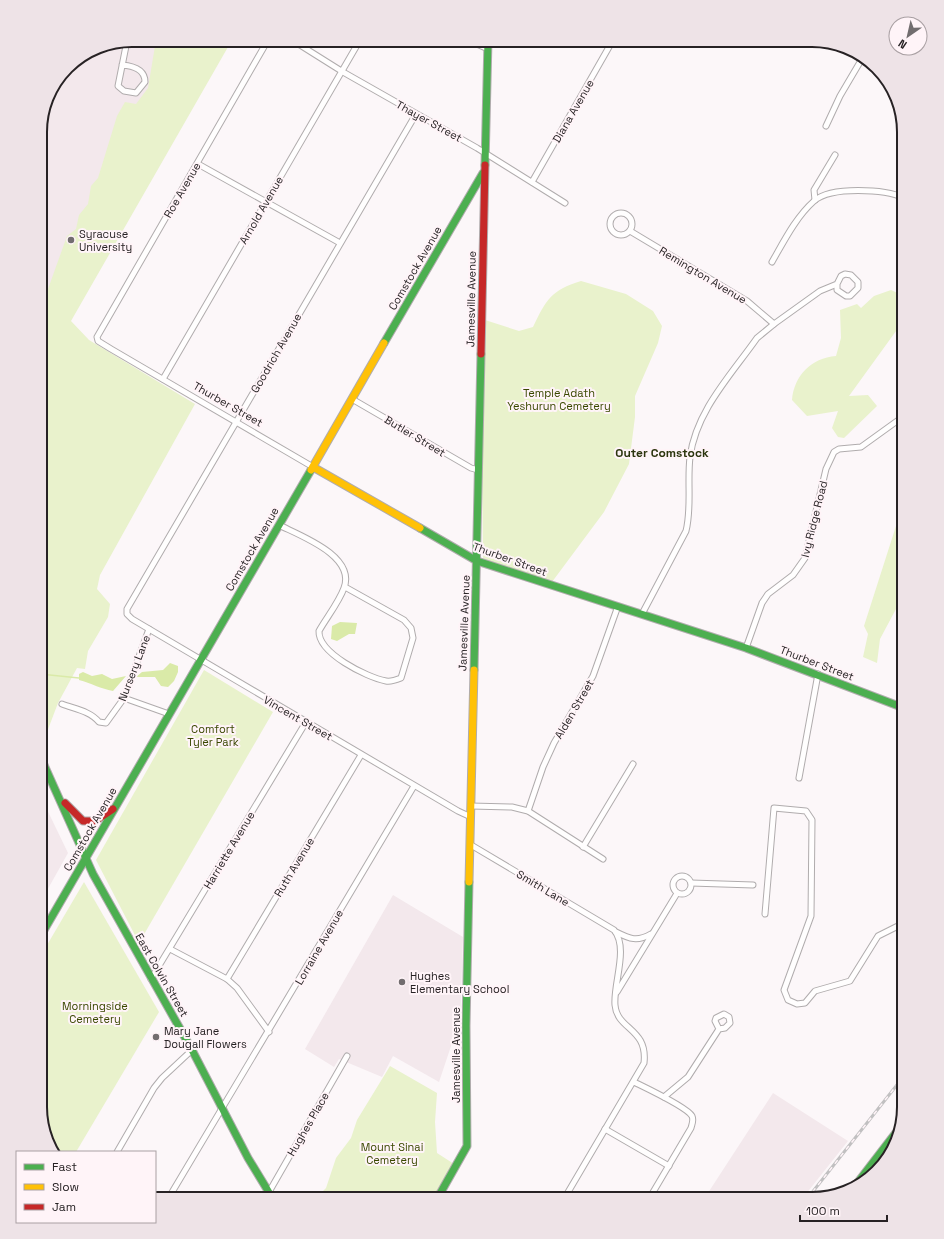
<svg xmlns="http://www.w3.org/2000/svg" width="944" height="1239" font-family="'Space Grotesk',sans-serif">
<rect width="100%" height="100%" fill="#fcf7f9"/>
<g fill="#f3e8ec">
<path d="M132 40H208L40 354V126L50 91 71 63 97 47Z"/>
<path d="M40 795 68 853 40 903Z"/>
<path d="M393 895 463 937 460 1027 455 1034 439 1082 393 1056 382 1077 339 1059 334 1067 305 1049Z"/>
<path d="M773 1093 848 1141 802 1199H704Z"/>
</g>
<g fill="#e9f2cc">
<path d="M156 40H232L71 321 89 340 195 404 100 575 97 589 110 604 108 617 88 651 85 669 77 668 58 703 47 732 40 731V323L48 303V289L67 236 76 229 79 215 88 204 91 186 98 178 117 116 125 102 136 104 148 88Z"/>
<path d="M581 281 626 294 653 311 662 326 658 343 635 396V417L629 464 604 512 552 582 499 566 483 558 482 466 485 320 519 331 533 327C546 300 551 290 581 281Z"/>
<path d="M891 290 904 296V320L849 396 868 395 877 406 844 438 838 437 832 428 838 411 807 416 792 400C794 376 811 358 836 356L841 338 840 310 857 304 861 308 874 296Z"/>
<path d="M904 501V594L880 639 877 663 863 657 868 634 864 626Z"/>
<path d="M204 670 273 712 139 943 96 860Z"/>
<path d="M84 882 159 1012 76 1152H54L40 1107V957Z"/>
<path d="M390 1066 437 1093 435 1122 437 1153 454 1164 432 1199H315L326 1188 336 1158 351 1138 357 1120Z"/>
</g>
<g fill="#daeaa8">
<path d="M340 622 357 623 355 634H349L337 641 331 639 332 626Z"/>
<path d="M170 663 178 666V672L174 681 168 687 161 686 155 677H136L142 672 163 670Z"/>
<path d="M83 672 92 676 102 674 112 679 126 676 113 691C101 689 91 683 79 680V674Z"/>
</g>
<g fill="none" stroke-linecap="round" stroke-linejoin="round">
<path stroke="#daeaa8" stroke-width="1.5" d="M40 674 79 678"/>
<g stroke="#b0acad" stroke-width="7">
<g id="street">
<path d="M268 40 97 337 98 341 111 349 313 467"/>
<path d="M292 40 343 72 477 148 565 203"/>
<path d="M468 40 488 49"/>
<path d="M122 65C133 66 145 69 145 82L136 93 124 91 118 86 127 41"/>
<path d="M416 114 127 609V614L132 619 458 811 471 817"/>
<path d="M826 126 840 96 863 57"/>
<path d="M198 164 340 243"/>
<path d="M532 182 613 40"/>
<path d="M815 200 814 190 835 155"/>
<circle cx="621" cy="224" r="11"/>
<path d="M630 231 747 301 774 324"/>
<path d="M40 253 42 199 40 165"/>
<path d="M772 262C784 241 796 217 814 201 831 186 885 189 904 198"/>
<path d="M163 379 360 40"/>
<path d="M352 399 471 468 478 470"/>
<path d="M279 525C301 536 356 556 344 588 339 602 327 617 319 631 318 653 366 677 386 681 391 682 396 680 401 678L413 638 411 628 404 620 345 587"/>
<path d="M642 614 686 531C692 507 687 482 690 457 696 411 731 375 757 338L774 324 820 291 837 284 841 276 845 274 851 275 858 282V288L850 296H846L837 290V284"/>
<path d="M746 648 762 603 768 594 793 575 805 558 826 469 834 452 839 449 861 447 904 416"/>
<path d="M124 698 169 714"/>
<path d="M62 704C75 709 90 711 99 722L106 723 124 698 149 629"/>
<path d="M799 778 818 674"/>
<path d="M471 806 512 807 528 811 603 859"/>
<path d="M528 811 543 767 554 743 593 676 618 606"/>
<path d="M471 845 614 930C629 948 613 984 615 1005 617 1030 648 1028 644 1063L564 1199"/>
<path d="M583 847 633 764"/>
<circle cx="682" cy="885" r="9"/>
<path d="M691 883 753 885"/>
<path d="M765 914 774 808 806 811 812 820 811 916 784 990 788 1000 797 1004 805 1003 815 991 850 981 878 936 904 923"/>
<path d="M616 932C630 939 637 942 651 934"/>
<path d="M170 949 227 979 237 988 269 1032"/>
<path d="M151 979 306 722"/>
<path d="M227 979 361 755"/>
<path d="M617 992 676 895"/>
<path d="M634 1082C644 1087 687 1107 692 1116 694 1120 692 1124 691 1128L649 1199"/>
<path d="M664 1097 688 1077 719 1029 725 1028 730 1023 729 1017 724 1014 716 1018 715 1021 719 1029"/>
<path d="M605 1129 669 1166"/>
<path d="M117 1152 154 1088 162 1078 192 1050"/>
<path d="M168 1199 414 786"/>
<path d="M265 1199 347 1056"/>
</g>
</g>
<g stroke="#b0acad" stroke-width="9">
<g id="fast">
<path d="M485 165 488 40"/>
<path d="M384 343 483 173"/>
<path d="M420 528 477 561 746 648 904 708"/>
<path d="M474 670 481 354"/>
<path d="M40 756 93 874 192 1050 248 1158 273 1199"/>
<path d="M40 937 311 470"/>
<path d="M855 1186 898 1130"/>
<path d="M437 1199 467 1146 466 1026 469 882"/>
</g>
</g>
<g stroke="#b0acad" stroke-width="9">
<g id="slow">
<path d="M313 467 420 528"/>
<path d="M311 470 384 343"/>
<path d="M469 882 474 670"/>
</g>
</g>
<g stroke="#b0acad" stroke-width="9">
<g id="jam">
<path d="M481 354 485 165"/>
<path d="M65 803 83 821H95L113 809"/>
</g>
</g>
<use href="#street" stroke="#fffefe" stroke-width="5"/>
<use href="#fast" stroke="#4caf50" stroke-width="7"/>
<use href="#slow" stroke="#ffc107" stroke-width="7"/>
<use href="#jam" stroke="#c62828" stroke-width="7"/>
<g stroke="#c1c0c1" stroke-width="3">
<path id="rail" d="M807 1199 904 1076"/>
</g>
<use href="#rail" stroke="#fff4f8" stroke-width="1.5" stroke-dasharray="4.5" stroke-linecap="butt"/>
</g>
<g fill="#726d6f" stroke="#fff4f8" stroke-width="1.5">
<circle cx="71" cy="240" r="4"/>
<circle cx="402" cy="982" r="4"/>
<circle cx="156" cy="1037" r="4"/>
</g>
<g text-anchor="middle" stroke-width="4" stroke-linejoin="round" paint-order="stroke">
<g font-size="11" fill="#272224" stroke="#fff4f8">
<text transform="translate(573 111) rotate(-60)" y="4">Diana Avenue</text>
<text transform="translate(429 121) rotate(29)" y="4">Thayer Street</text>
<text transform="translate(182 190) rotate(-60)" y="4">Roe Avenue</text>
<text transform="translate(261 210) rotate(-60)" y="4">Arnold Avenue</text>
<text transform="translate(415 268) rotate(-60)" y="4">Comstock Avenue</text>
<text transform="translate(703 275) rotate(31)" y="4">Remington Avenue</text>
<text transform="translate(471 299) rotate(-89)" y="4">Jamesville Avenue</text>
<text transform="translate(276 353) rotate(-60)" y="4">Goodrich Avenue</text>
<text transform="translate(228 404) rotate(30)" y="4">Thurber Street</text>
<text transform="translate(415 436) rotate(31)" y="4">Butler Street</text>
<text transform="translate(814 519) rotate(-76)" y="4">Ivy Ridge Road</text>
<text transform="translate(252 549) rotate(-60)" y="4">Comstock Avenue</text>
<text transform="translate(510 559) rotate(20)" y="4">Thurber Street</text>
<text transform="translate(464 623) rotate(-88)" y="4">Jamesville Avenue</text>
<text transform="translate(817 663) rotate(21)" y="4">Thurber Street</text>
<text transform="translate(134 668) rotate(-69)" y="4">Nursery Lane</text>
<text transform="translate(574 709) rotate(-60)" y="4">Alden Street</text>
<text transform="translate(298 718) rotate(30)" y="4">Vincent Street</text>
<text transform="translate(90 829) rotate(-60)" y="4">Comstock Avenue</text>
<text transform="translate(229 850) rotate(-59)" y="4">Harriette Avenue</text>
<text transform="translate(294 867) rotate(-59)" y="4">Ruth Avenue</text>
<text transform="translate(543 888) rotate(31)" y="4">Smith Lane</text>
<text transform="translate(319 947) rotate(-60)" y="4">Lorraine Avenue</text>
<text transform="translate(162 975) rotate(60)" y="4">East Colvin Street</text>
<text transform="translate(456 1055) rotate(-90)" y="4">Jamesville Avenue</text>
<text transform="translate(308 1124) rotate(-60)" y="4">Hughes Place</text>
</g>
<g font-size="11" fill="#272224" stroke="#fff4f8" text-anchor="start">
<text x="79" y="238">Syracuse<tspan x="79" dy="13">University</tspan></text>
<text x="410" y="980">Hughes<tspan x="410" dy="13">Elementary School</tspan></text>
<text x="164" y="1035">Mary Jane<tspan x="164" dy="13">Dougall Flowers</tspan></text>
</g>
<g font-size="11" fill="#3a4800" stroke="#fff4f8">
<text x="559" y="397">Temple Adath<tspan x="559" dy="13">Yeshurun Cemetery</tspan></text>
<text x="213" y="733">Comfort<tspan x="213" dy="13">Tyler Park</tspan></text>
<text x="95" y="1010">Morningside<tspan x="95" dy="13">Cemetery</tspan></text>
<text x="392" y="1151">Mount Sinai<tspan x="392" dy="13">Cemetery</tspan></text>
</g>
<g font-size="12" font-weight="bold" fill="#2c350e" stroke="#fff4f8">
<text x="662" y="457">Outer Comstock</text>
</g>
</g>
<path d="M0 0H944V1239H0ZM132 47H812A85 85 0 0 1 897 132V1107A85 85 0 0 1 812 1192H132A85 85 0 0 1 47 1107V132A85 85 0 0 1 132 47Z" fill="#eee3e7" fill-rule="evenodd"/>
<path fill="none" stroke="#272224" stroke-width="2" d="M132 47H812A85 85 0 0 1 897 132V1107A85 85 0 0 1 812 1192H132A85 85 0 0 1 47 1107V132A85 85 0 0 1 132 47Z"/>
<rect x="16" y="1151" width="140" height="72" fill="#fff4f8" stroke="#a9a0a3"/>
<rect x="24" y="1164" width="20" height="6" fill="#4caf50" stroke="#a9a0a3"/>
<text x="52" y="1171" font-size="12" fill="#272224">Fast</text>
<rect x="24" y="1184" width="20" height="6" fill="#ffc107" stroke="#a9a0a3"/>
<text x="52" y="1191" font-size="12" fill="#272224">Slow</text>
<rect x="24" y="1204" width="20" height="6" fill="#c62828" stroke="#a9a0a3"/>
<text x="52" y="1211" font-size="12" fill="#272224">Jam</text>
<g transform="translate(908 36) rotate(214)"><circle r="19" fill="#fff4f8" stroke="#a9a0a3"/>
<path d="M0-3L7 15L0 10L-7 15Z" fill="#726d6f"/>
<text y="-6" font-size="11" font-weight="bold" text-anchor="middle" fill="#272224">N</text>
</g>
<path d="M800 1215v6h87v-6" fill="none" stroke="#272224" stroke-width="2"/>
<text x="806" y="1215" font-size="12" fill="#272224" stroke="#fff4f8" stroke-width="3" paint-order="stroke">100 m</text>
</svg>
